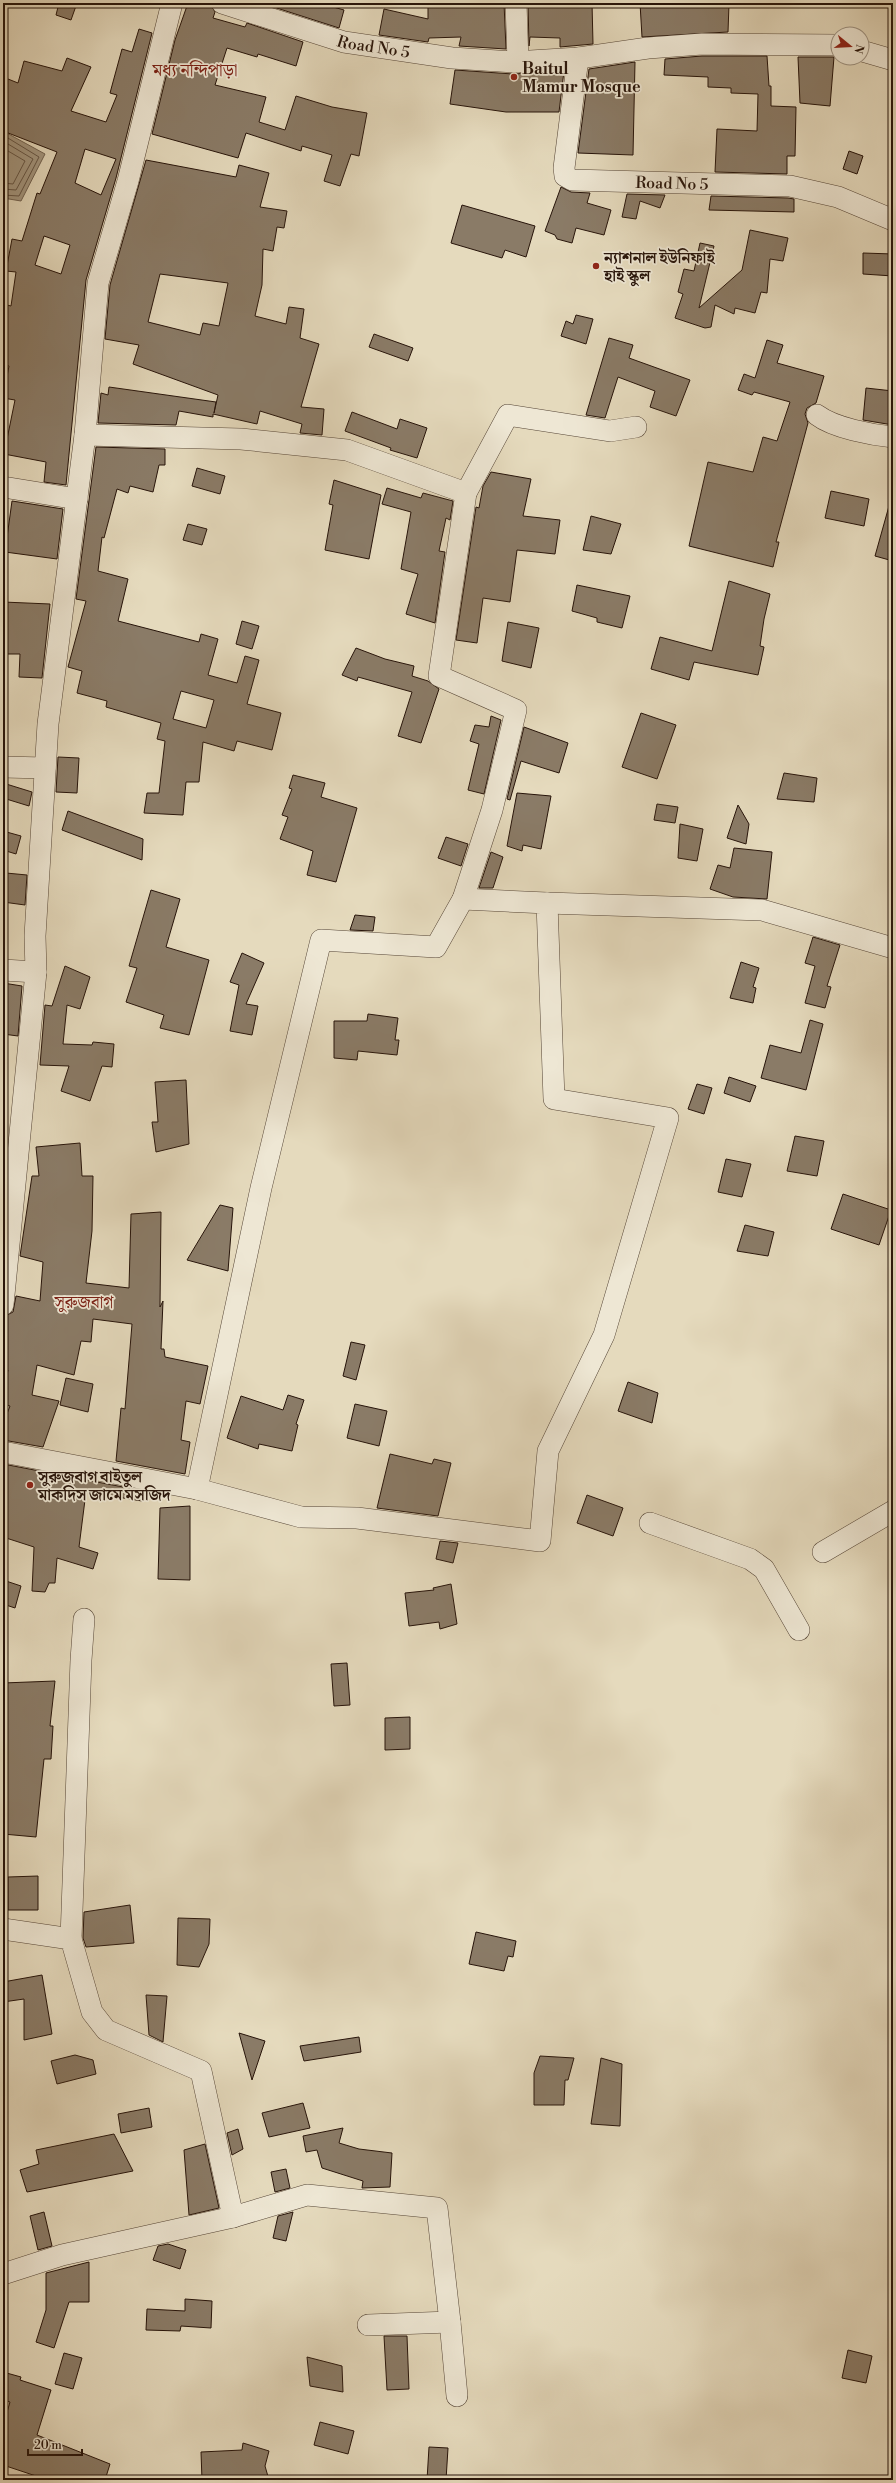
<svg xmlns="http://www.w3.org/2000/svg" width="896" height="2483" font-family="'Libre Bodoni','Noto Serif Bengali',serif">
<rect width="100%" height="100%" fill="#e5dabd"/>
<filter id="stains"><feTurbulence type="fractalNoise" baseFrequency=".005" numOctaves="4"/><feColorMatrix values="0 0 0 0 .2 0 0 0 0 .09 0 0 0 0 .02 0 0 0 .5 -.17"/></filter>
<radialGradient id="worn" r=".72"><stop offset=".6" stop-color="#630" stop-opacity="0"/><stop offset="1" stop-color="#630" stop-opacity=".3"/></radialGradient>
<path fill="#a49780" stroke="#726351" d="M3 131 45 154 21 201 3 198Z"/>
<g fill="none" stroke-linecap="round" stroke-linejoin="round">
<g stroke="#665645" stroke-width="1">
<path d="M3 135 39 157 19 196 3 195"/>
<path d="M3 141 33 159 16 190 3 189"/>
<path d="M3 148 25 161 13 184 3 183"/>
</g>
</g>
<g fill="#8a7b67" stroke="#27140a" fill-rule="evenodd">
<path d="M59 3H77L71 20 56 15Z"/>
<path d="M188 3H210L215 12 213 18 245 27 247 23 303 42 296 66 258 54 257 57 227 48 215 85 266 97 259 122 285 130 296 96 332 107 367 113 359 156 351 154 340 186 324 181 332 155 302 146 301 151 246 133 238 158 152 134 175 40Z"/>
<path d="M261 3H319L344 10 339 28Z"/>
<path d="M428 3H504L506 49 459 46 461 37 429 38 428 42 379 35 384 9 428 19Z"/>
<path d="M528 3H592L593 44 560 47V38L530 37 529 46Z"/>
<path d="M640 3 729 4 728 32 642 37Z"/>
<path d="M139 29 152 33 116 178 86 280 66 485 44 482 46 462 4 454 15 400 3 398 9 366 3 364V304L11 306 16 272 6 271 12 239 22 241 37 193 40 194 57 152 3 131V77L18 83 24 61 62 71 67 58 91 67 71 111 106 122 117 95 110 93 122 49 132 52ZM85 149 116 159 101 195 75 183ZM44 236 70 245 61 274 35 265Z"/>
<path d="M702 56H767L769 86H771V106L796 107 795 156H787V174L715 172 717 129 757 131 758 94 731 93V88L708 87V77L664 75 665 59Z"/>
<path d="M798 57H834L830 106 800 103Z"/>
<path d="M635 62 633 155 578 153 589 69Z"/>
<path d="M455 70 513 74 564 71 559 112H506L450 104Z"/>
<path d="M849 151 863 156 857 174 843 169Z"/>
<path d="M146 160 236 177 239 165 269 173 260 207 287 211 284 228 277 227 273 251 263 249 262 285 255 316 286 324 289 307 304 309 300 338 319 344 301 407 324 409 322 435 300 433 302 424 260 411 257 424 213 414V417L179 411 176 425 98 423 101 393 108 395 109 387 216 402 214 413 218 395 133 364 139 345 105 339 110 285ZM160 274 228 283 219 326 203 323 200 335 148 322Z"/>
<path d="M561 187 571 192 590 193 587 203 611 210 604 235 576 228 572 243 557 239 555 235 545 231Z"/>
<path d="M627 194 665 195 660 208 640 201 636 219 622 217Z"/>
<path d="M711 196 788 198 794 199V212L709 210Z"/>
<path d="M462 205 535 226 526 257 505 250 502 258 451 243Z"/>
<path d="M750 230 788 238 783 261 770 259 767 293 761 292 755 313 735 308 734 314 715 305 711 327 705 328 675 318 683 294 678 292 684 269 694 271 700 243 714 246 699 308 742 270Z"/>
<path d="M863 253 893 254V276L863 274Z"/>
<path d="M576 315 593 319 586 344 561 336 566 321 573 324Z"/>
<path d="M374 334 413 348 408 361 369 347Z"/>
<path d="M609 338 633 345 629 358 690 380 676 416 650 407 655 391 618 377 605 418 586 415Z"/>
<path d="M767 340 783 345 777 363 824 376 816 403 807 408 805 414 808 423 776 542H779L773 567 689 546 708 462 753 472 763 437 777 441 790 402 754 392 752 395 738 390 744 374 755 378Z"/>
<path d="M866 388 893 391V425L863 420Z"/>
<path d="M352 412 397 429 400 419 427 428 417 458 390 450 391 448 345 431Z"/>
<path d="M96 447 165 449V465H159L153 492 130 486 128 493 117 489 104 538 102 537 98 571 128 579 118 621 199 642 201 634 218 639 208 675 237 683 245 656 259 660 247 704 281 713 272 750 237 741 234 751 203 742 199 782H186L183 815 144 813 147 793H159L165 741 157 739 161 723 106 707 107 701 77 693 82 671 68 667 86 601 76 599ZM181 691 214 700 206 728 173 719Z"/>
<path d="M197 468 225 476 220 494 192 486Z"/>
<path d="M491 472 531 479 523 516 560 520 555 554 517 550 510 602 483 598 477 643 456 640 476 507 479 508 483 486Z"/>
<path d="M334 480 381 495 369 559 325 550 333 505 329 504Z"/>
<path d="M387 488 421 498 423 493 453 501 450 520 446 518 439 551 445 552 435 623 406 614 418 574 401 569 411 512 382 504Z"/>
<path d="M831 491 869 499 864 526 825 518Z"/>
<path d="M12 501 63 509 57 559 5 552Z"/>
<path d="M889 506 893 507V561L875 556Z"/>
<path d="M591 516 621 524 611 554 583 550Z"/>
<path d="M188 524 207 529 202 545 183 540Z"/>
<path d="M729 581 770 594 764 619 760 646 764 647 758 675 694 662 689 680 651 669 660 637 712 651Z"/>
<path d="M577 585 630 596 622 628 597 622V618L572 611Z"/>
<path d="M3 602 50 604 42 678 19 677 20 654H3Z"/>
<path d="M242 621 259 626 252 649 236 644Z"/>
<path d="M508 622 539 628 531 668 502 661Z"/>
<path d="M356 648 385 659 414 666 412 676 428 681 439 689 421 743 398 736 412 692 358 677 357 681 342 675Z"/>
<path d="M641 713 676 725 657 779 622 767Z"/>
<path d="M491 716 501 720 484 794 468 790 479 744 470 741 475 725 489 727Z"/>
<path d="M524 727 568 743 559 773 521 761 510 800 507 799Z"/>
<path d="M58 757 79 758 77 793 56 792Z"/>
<path d="M784 773 817 778 814 802 777 799Z"/>
<path d="M293 775 325 783 321 797 357 808 336 882 307 875 313 851 280 839 288 817 282 815 292 789 289 788Z"/>
<path d="M3 783 32 792 29 806 3 798Z"/>
<path d="M517 793 551 796 541 849 523 845 522 851 507 846Z"/>
<path d="M657 804 678 807 675 823 654 820Z"/>
<path d="M738 805 749 824 746 844 727 838Z"/>
<path d="M68 811 143 839 142 860 62 830Z"/>
<path d="M680 824 703 829 697 861 678 858Z"/>
<path d="M3 831 21 836 16 854 3 850Z"/>
<path d="M446 837 468 844 461 866 438 858Z"/>
<path d="M734 848 772 852 767 899 733 897 710 889 718 865 730 868Z"/>
<path d="M491 852 503 857 493 888H479Z"/>
<path d="M6 873 27 875 25 905 3 902Z"/>
<path d="M151 890 180 899 166 947 209 960 189 1035 160 1028 164 1015 126 1002 137 968 129 966Z"/>
<path d="M355 915 375 917 373 931 350 930Z"/>
<path d="M813 937 840 945 827 986 831 987 825 1008 805 1003 815 966 805 963Z"/>
<path d="M242 953 264 963 246 1004 258 1006 252 1035 230 1031 239 985 230 982Z"/>
<path d="M741 962 759 968 753 987 756 988 753 1003 730 998Z"/>
<path d="M65 966 90 977 80 1009 67 1005 63 1044 92 1045 93 1042 114 1044 112 1067 102 1066 90 1101 61 1091 69 1066 40 1065 45 1005 52 1006Z"/>
<path d="M3 983 22 986 18 1036 3 1034Z"/>
<path d="M368 1014 398 1018 395 1040H399L397 1055 358 1051 357 1060 334 1058V1021H367Z"/>
<path d="M810 1020 823 1024 806 1090 761 1078 770 1045 801 1053Z"/>
<path d="M729 1077 756 1086 750 1102 724 1093Z"/>
<path d="M186 1080 189 1144 156 1152 152 1122H158L155 1082Z"/>
<path d="M697 1084 712 1088 704 1114 688 1109Z"/>
<path d="M795 1136 824 1141 817 1176 787 1171Z"/>
<path d="M80 1143 82 1176H93L92 1231 86 1283 129 1288 131 1214 161 1212 160 1307 163 1301 161 1349H164L165 1357 208 1366 200 1404 186 1401 181 1440 190 1442 185 1474 116 1461 121 1408 125 1409 132 1324 93 1319 91 1342 81 1341 74 1375 37 1365 32 1395 59 1401 43 1447 3 1440V1424L10 1406 3 1404V1392L8 1370 3 1369 5 1330 3 1327 5 1316 13 1312 16 1296 40 1301 43 1262 20 1256 32 1176H39L36 1147Z"/>
<path d="M726 1159 751 1164 742 1197 718 1192Z"/>
<path d="M843 1194 891 1210 879 1245 831 1229Z"/>
<path d="M220 1205 233 1208 228 1271 187 1260Z"/>
<path d="M745 1225 774 1232 768 1256 737 1251Z"/>
<path d="M351 1342 365 1345 356 1380 343 1376Z"/>
<path d="M66 1378 93 1384 88 1412 60 1405Z"/>
<path d="M628 1382 658 1393 652 1423 618 1411Z"/>
<path d="M288 1395 304 1400 296 1424 298 1425 292 1451 259 1444 258 1449 227 1438 241 1396 283 1410Z"/>
<path d="M355 1404 387 1411 379 1446 347 1438Z"/>
<path d="M390 1454 432 1464 434 1459 451 1463 438 1516 377 1508Z"/>
<path d="M3 1464 144 1491 142 1501 86 1492 79 1547 98 1553 93 1569 57 1558 55 1583H49L45 1592 32 1591 34 1547 3 1537Z"/>
<path d="M587 1495 623 1508 613 1536 577 1523Z"/>
<path d="M190 1506V1580L158 1579 160 1508Z"/>
<path d="M440 1541 458 1543 453 1563 436 1559Z"/>
<path d="M3 1580 21 1586 15 1608 3 1604Z"/>
<path d="M451 1584 457 1624 440 1629 439 1622 409 1626 405 1593 434 1590 433 1588Z"/>
<path d="M347 1663 350 1705 334 1706 331 1664Z"/>
<path d="M55 1681 50 1726H53L51 1759H44L36 1837 3 1834V1683Z"/>
<path d="M410 1717V1749L385 1750V1718Z"/>
<path d="M38 1876V1910H8V1877Z"/>
<path d="M130 1905 134 1943 86 1947 83 1938 84 1912Z"/>
<path d="M178 1918 210 1919 209 1944 199 1967 177 1965Z"/>
<path d="M476 1932 516 1941 513 1957 508 1956 504 1971 469 1964Z"/>
<path d="M42 1975 52 2034 24 2040V1999L3 2002V1982Z"/>
<path d="M146 1995 167 1996 163 2042 149 2035Z"/>
<path d="M239 2033 265 2041 252 2080Z"/>
<path d="M359 2037 361 2052 304 2061 300 2046Z"/>
<path d="M75 2055 93 2060 96 2074 57 2084 51 2061Z"/>
<path d="M540 2056 574 2058 568 2080H565L564 2105H534V2073Z"/>
<path d="M601 2058 622 2064 620 2126 591 2124Z"/>
<path d="M303 2103 310 2128 269 2137 262 2113Z"/>
<path d="M149 2108 152 2127 121 2133 118 2114Z"/>
<path d="M343 2128 339 2143 359 2149 392 2153 390 2187 362 2188 363 2181 322 2168 317 2150 306 2152 303 2136Z"/>
<path d="M238 2129 243 2149 232 2155 227 2133Z"/>
<path d="M114 2134 133 2171 27 2192 20 2170 39 2164 36 2150Z"/>
<path d="M205 2144 219 2208 189 2215 184 2150Z"/>
<path d="M286 2169 290 2188 275 2192 271 2172Z"/>
<path d="M44 2212 52 2246 38 2250 30 2216Z"/>
<path d="M293 2212 286 2241 273 2238 278 2216Z"/>
<path d="M168 2244 186 2250 180 2269 153 2260 158 2246Z"/>
<path d="M89 2262V2302H69L54 2348 36 2342 46 2310V2273Z"/>
<path d="M185 2299 212 2301 211 2328 181 2326 180 2331 146 2330 147 2309 185 2311Z"/>
<path d="M384 2336H407L409 2389 387 2390Z"/>
<path d="M848 2350 872 2356 866 2383 842 2378Z"/>
<path d="M64 2353 82 2358 73 2389 55 2384Z"/>
<path d="M307 2357 342 2366 343 2392 310 2386Z"/>
<path d="M3 2372 21 2377 20 2380 51 2390 37 2435 110 2464 105 2480H35L36 2476 3 2465V2426L10 2402 3 2400Z"/>
<path d="M320 2422 354 2431 348 2454 314 2445Z"/>
<path d="M243 2443 269 2451 265 2466 269 2480 234 2476V2480H202L201 2452 242 2450Z"/>
<path d="M429 2447 448 2448 446 2480H427Z"/>
</g>
<g fill="none" stroke-linecap="round" stroke-linejoin="round">
<g stroke="#564637" stroke-width="22">
<g id="minor">
<path id="s1" d="M222 3 344 42 452 58 514 62 579 58 648 48 702 44 838 45"/>
<path d="M516 3 518 62"/>
<path d="M862 51 893 60"/>
<path id="s2" d="M578 58 564 168 565 176 572 180 790 186 838 197 893 220"/>
<path d="M817 415C834 428 872 435 893 437"/>
<path d="M85 435 241 439 347 450 466 493"/>
<path d="M3 487 77 499"/>
<path d="M3 767 45 768"/>
<path d="M547 903 762 910 893 948"/>
<path d="M3 970 36 972"/>
<path d="M3 1305 36 972 35 936 48 724 85 435 98 283 128 181 172 3"/>
<path d="M3 1452 197 1489 301 1517 357 1518 540 1541 548 1451 604 1335 668 1118 554 1099 547 903 463 899"/>
<path d="M197 1489 261 1188 321 940 436 947 463 899 492 810 516 710 439 676 466 493 508 415 610 431 636 427"/>
<path d="M650 1523 750 1559 764 1569 799 1630"/>
<path d="M823 1552 893 1511"/>
<path d="M3 1929 71 1939 92 2012 106 2030 201 2071 233 2217 307 2195 437 2208 450 2322 368 2325"/>
<path d="M71 1939 81 1660 84 1619"/>
<path d="M3 2274 62 2255 233 2217"/>
<path d="M450 2322 457 2396"/>
</g>
</g>
<use href="#minor" stroke="#eee7d4" stroke-width="21"/>
</g>
<g fill="#8f2418" stroke="#eee7d4" stroke-width="1.5">
<circle cx="514" cy="77" r="4"/>
<circle cx="596" cy="266" r="4"/>
<circle cx="30" cy="1485" r="4"/>
</g>
<g text-anchor="middle" stroke-width="3.5" stroke-linejoin="round" paint-order="stroke">
<g font-size="16" fill="#27140a" stroke="#eee7d4">
<text dy="6" stroke="none"><textPath href="#s1" startOffset="158">Road No 5</textPath></text>
<text dy="6" stroke="none"><textPath href="#s2" startOffset="227">Road No 5</textPath></text>
</g>
<g font-size="16" font-weight="bold" fill="#27140a" stroke="#eee7d4" text-anchor="start">
<text x="522" y="74">Baitul<tspan x="522" dy="18">Mamur Mosque</tspan></text>
<text x="604" y="263">ন্যাশনাল ইউনিফাই<tspan x="604" dy="18">হাই স্কুল</tspan></text>
<text x="38" y="1482">সুরুজবাগ বাইতুল<tspan x="38" dy="18">মাকদিস জামে মসজিদ</tspan></text>
</g>
<g font-size="17" fill="#7a1f14" stroke="#eee7d4">
<text x="84" y="1308">সুরুজবাগ</text>
</g>
<g font-size="18" fill="#7a1f14" stroke="#eee7d4">
<text x="195" y="76">মধ্য নন্দিপাড়া</text>
</g>
</g>
<rect width="896" height="2483" fill="none" stroke="#e5dabd" stroke-width="16"/>
<rect x="4" y="4" width="888" height="2475" fill="none" stroke="#27140a" stroke-width="2"/>
<rect x="8" y="8" width="880" height="2467" fill="none" stroke="#27140a"/>
<g transform="translate(850 46) rotate(108)"><circle r="19" fill="#eee7d4" stroke="#9e9383"/>
<path d="M0-3L7 15L0 10L-7 15Z" fill="#8f2418"/>
<text y="-6" font-size="11" font-weight="bold" text-anchor="middle" fill="#27140a">N</text>
</g>
<path d="M28 2449v6h54v-6" fill="none" stroke="#27140a" stroke-width="2"/>
<text x="34" y="2449" font-size="12" fill="#27140a" stroke="#eee7d4" stroke-width="3" paint-order="stroke">20 m</text>
<rect width="100%" height="100%" filter="url(#stains)"/>
<rect width="100%" height="100%" fill="url(#worn)"/>
</svg>
